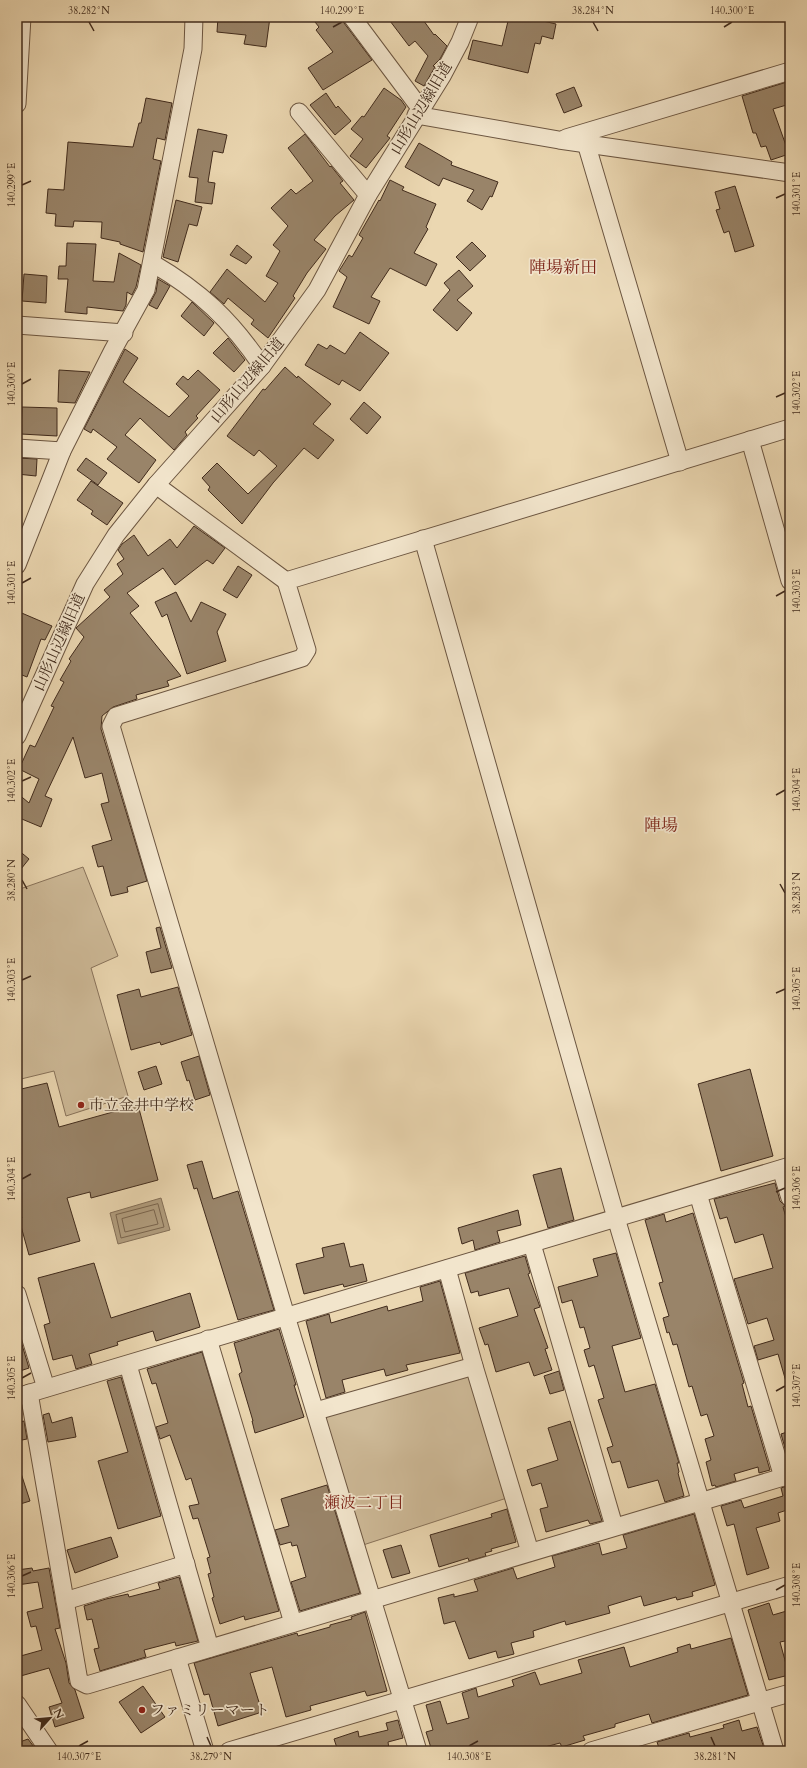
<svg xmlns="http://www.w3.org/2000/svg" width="807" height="1768" font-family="Cardo,'Noto Serif JP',serif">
<rect width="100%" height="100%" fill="#ebd7b1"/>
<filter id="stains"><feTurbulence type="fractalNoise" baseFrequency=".005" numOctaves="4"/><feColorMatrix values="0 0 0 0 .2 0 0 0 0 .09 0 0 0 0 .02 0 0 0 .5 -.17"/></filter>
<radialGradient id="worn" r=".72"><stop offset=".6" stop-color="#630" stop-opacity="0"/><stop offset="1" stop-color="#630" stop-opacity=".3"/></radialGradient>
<g fill="#ceba98" stroke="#88725a">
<path d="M83 867 118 956 91 968 128 1096 66 1116 54 1071 17 1080V890Z"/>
<path d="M474 1366 513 1496 357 1547 316 1411Z"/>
</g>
<path fill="#b19d7e" stroke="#846f57" d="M161 1198 170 1230 118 1244 110 1213Z"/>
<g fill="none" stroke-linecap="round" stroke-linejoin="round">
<g stroke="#79644d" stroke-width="1">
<path d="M158 1204 164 1227 121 1238 116 1215Z"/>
<path d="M154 1210 158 1224 125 1232 122 1219Z"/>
</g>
</g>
<g fill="#998469" stroke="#412b1c">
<path d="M218 17H270L266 47 244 44 246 35 217 32Z"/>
<path d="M311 17H342L344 23 372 60 323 90 308 68 333 52 316 30 319 27Z"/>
<path d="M387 17H421L434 35 435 34 447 46 440 59 433 66 435 67 424 86 415 81 428 56 415 41 409 46Z"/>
<path d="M509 17H526L556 24 553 39 542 36 540 44 535 43 528 73 468 59 473 40 502 46Z"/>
<path d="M790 81V104L773 109 789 154 771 160 766 146 761 147 756 133H753L742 96Z"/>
<path d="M574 87 582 106 564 113 556 94Z"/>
<path d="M384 88 401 100 406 107 387 136 390 138 366 168 350 156 363 139 351 129 362 116 364 117Z"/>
<path d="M326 93 336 108 338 106 351 121 335 135 310 105Z"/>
<path d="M146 98 172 103 165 140 157 138 153 159 161 161 143 252 120 244V242L101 238 102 222 74 221 73 227 55 226 56 214 46 213 48 189 64 190 68 142 133 147 139 123H141Z"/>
<path d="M198 129 227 135 223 153 213 151 208 182 215 183 212 204 195 202 198 178 189 177Z"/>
<path d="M305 134 330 167 331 166 343 181 340 183 354 200 335 216 314 240 326 249 307 273 293 296 295 298 268 338 251 324 254 320 228 298 224 304 210 292 227 269 265 302 278 283 266 276 280 251 273 245 288 226 271 208 291 189 296 194 313 181 288 148Z"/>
<path d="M419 143 452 162 451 165 498 182 492 197 490 196 482 210 467 201 474 190 443 178 439 186 405 167Z"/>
<path d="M390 180 404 187 402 190 436 204 426 227 428 229 414 253 437 264 426 286 390 268 371 297 380 301 369 324 333 307 347 277 339 271 349 255 352 257 363 238 359 235 379 200 380 201Z"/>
<path d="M735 186 754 246 735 252 729 231 724 233 716 210 720 209 715 192Z"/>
<path d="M176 200 202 207 197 226 189 224 178 262 163 257Z"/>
<path d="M472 242 486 256 470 271 456 257Z"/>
<path d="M67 243 96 244 93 281 114 282 119 253 141 265 136 287 132 295 127 292 126 305 123 311 87 307V314L65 312 68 279H58L59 266H66Z"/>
<path d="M237 245 252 257 246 264 230 255Z"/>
<path d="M459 270 473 286 457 300 472 313 457 331 433 310 450 290 444 283Z"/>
<path d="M24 274 47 276 46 303 22 301Z"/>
<path d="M158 279 170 286 157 309 149 305 156 292Z"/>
<path d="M192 302 214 323 204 336 181 316Z"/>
<path d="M360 332 389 353 360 391 342 380 339 385 305 365 318 344 327 349 330 345 345 354Z"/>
<path d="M228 338 245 360 234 372 213 353Z"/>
<path d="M125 349 138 358 123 382 169 417 189 396 176 384 183 376 188 380 198 370 220 390 196 416 198 418 185 432 187 435 174 450 140 418 125 435 156 460 139 483 107 459 117 447 93 429 91 433 84 429Z"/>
<path d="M285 367 297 378 298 376 331 404 313 424 334 440 318 459 304 448 273 483 242 524 208 490 210 487 202 478 217 463 248 494 277 466 259 450 254 456 227 436 263 389 265 390Z"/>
<path d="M59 370 90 372 75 403 58 402Z"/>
<path d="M364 402 381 417 367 434 350 419Z"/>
<path d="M22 407 57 408V436L21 434Z"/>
<path d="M17 458 37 459 36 476 17 474Z"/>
<path d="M86 458 107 473 98 485 77 470Z"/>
<path d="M91 481 123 503 107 525 91 514 93 511 77 500Z"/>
<path d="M194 526 225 548 213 564 207 560 175 585 163 568 127 593 139 606 130 613 181 676 167 681 169 686 136 695 137 699 113 707 102 716 101 729 147 881 127 887 128 892 111 896 103 866 98 867 92 846 112 840 101 804 109 802 102 773 85 778 73 737 45 796 52 799 41 827 17 817V793L29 803 39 779 19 769 30 745 35 747 54 707 51 706 64 682 60 680 71 661 69 659 84 637 76 628 110 597 104 590 123 574 117 564 124 559 118 550 122 544 134 535 148 556 170 539 177 548Z"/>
<path d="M238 566 252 575 237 598 223 590Z"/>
<path d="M176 592 191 622 201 602 226 614 217 632 226 661 187 674 167 614 162 617 155 602Z"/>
<path d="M17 611 52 626 45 640 41 639 27 677 17 673Z"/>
<path d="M17 849 29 859 17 874Z"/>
<path d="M160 927 172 968 151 973 146 952 161 948 156 928Z"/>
<path d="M178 987 192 1035 161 1045 160 1042 131 1050 117 995 139 989 141 997Z"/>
<path d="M199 1056 210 1095 195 1100 189 1080 187 1081 181 1062Z"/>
<path d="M156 1066 162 1084 144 1090 138 1072Z"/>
<path d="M750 1069 773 1156 721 1171 698 1084Z"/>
<path d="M47 1083 59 1127 138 1105 158 1180 91 1198 90 1192 67 1198 80 1241 29 1255 19 1219 22 1218 17 1200V1090Z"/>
<path d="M202 1161 213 1199 238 1191 274 1310 238 1320 197 1188 194 1189 187 1165Z"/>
<path d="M561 1168 574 1220 548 1228 533 1175Z"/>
<path d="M775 1183 780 1201 785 1206 783 1207 790 1231V1384L787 1385 778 1354 758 1360 754 1346 774 1340 767 1318 748 1324 734 1279 773 1268 763 1234 735 1243 727 1217 720 1219 714 1199Z"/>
<path d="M518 1210 521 1225 497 1231 500 1242 475 1250 473 1240 462 1244 458 1228Z"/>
<path d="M693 1213 744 1383 742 1384 748 1407 751 1406 770 1470 759 1473 758 1467 734 1474 736 1481 716 1487 715 1485 712 1486 706 1462 711 1460 705 1439 714 1436 707 1414 701 1416 692 1386 689 1387 677 1344 673 1345 669 1332 667 1333 663 1318 669 1316 659 1283 663 1282 645 1220 664 1214 666 1222Z"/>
<path d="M344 1243 350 1267 363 1264 367 1281 344 1287 343 1284 304 1294 296 1264 324 1257 322 1248Z"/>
<path d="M616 1253 641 1338 612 1346 625 1392 655 1384 679 1463H677L679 1472 678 1473 684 1496 665 1502 658 1480 628 1488 620 1461 612 1463 607 1448 613 1446 598 1400 604 1398 594 1365 589 1367 584 1350 590 1348 584 1327 580 1328 572 1300 562 1303 558 1287 598 1276 593 1259Z"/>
<path d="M525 1256 530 1273 528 1274 540 1307 534 1309 548 1348 545 1349 552 1370 534 1376 529 1362 496 1372 488 1344 485 1345 479 1328 518 1316 509 1288 479 1296 478 1291 471 1293 465 1273Z"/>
<path d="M94 1263 111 1318 190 1293 200 1327 156 1341 153 1331 117 1342 118 1345 89 1354 92 1364 76 1369 72 1355 53 1360 44 1325 50 1323 38 1278Z"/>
<path d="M440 1281 460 1353 406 1365 408 1370 386 1376 384 1369 342 1380 345 1392 326 1398 306 1321 329 1314 331 1323 387 1306 388 1311 423 1301 420 1287Z"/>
<path d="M17 1328 29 1368 17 1372Z"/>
<path d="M279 1329 296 1385H294L304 1417 255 1433 252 1421H253L239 1374 242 1372 234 1343Z"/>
<path d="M202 1352 279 1611 245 1620 244 1616 220 1624 212 1598 214 1597 208 1574 211 1573 207 1558 210 1557 198 1518 193 1519 189 1506 199 1504 191 1478 186 1480 170 1435 160 1439 156 1427 168 1423 156 1383 152 1384 147 1369Z"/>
<path d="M559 1371 564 1390 550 1394 544 1376Z"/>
<path d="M121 1377 161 1516 118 1529 98 1461 128 1452 107 1381Z"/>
<path d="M49 1413 52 1423 72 1417 76 1437 48 1442 43 1415Z"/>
<path d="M24 1421 27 1439 17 1441V1423Z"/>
<path d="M570 1421 602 1521 590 1524 588 1520 546 1532 540 1509 548 1507 541 1483 532 1486 527 1470 558 1460 548 1428Z"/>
<path d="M790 1431V1465L781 1434Z"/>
<path d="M19 1467 30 1501 17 1505V1468Z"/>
<path d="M327 1485 360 1593 300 1611 291 1582 306 1577 297 1545 292 1546 291 1542 280 1545 275 1530 289 1526 281 1499Z"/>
<path d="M790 1485V1509L778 1513 780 1521 756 1528 769 1568 747 1575 734 1524 727 1526 721 1506 741 1500 744 1508 783 1496 781 1488Z"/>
<path d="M507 1509 516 1542 491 1549 492 1551 485 1553 486 1556 469 1561 468 1558 439 1567 430 1535 492 1517 491 1514Z"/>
<path d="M694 1514 715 1585 692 1592 693 1596 677 1600 676 1597 644 1606 641 1596 608 1606 610 1613 566 1625 565 1621 533 1631 534 1637 511 1643 514 1654 498 1658 496 1651 469 1659 455 1621 444 1624 438 1598 454 1594V1597L478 1591 474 1580 513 1568 517 1579 555 1567 552 1556 599 1543 602 1555 627 1548 623 1535Z"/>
<path d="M111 1537 118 1557 75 1573 67 1550Z"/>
<path d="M401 1545 410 1573 392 1578 383 1550Z"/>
<path d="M32 1568 33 1571 49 1568 60 1628 55 1629 66 1663 69 1683 75 1690 84 1718 55 1727 49 1707 62 1703 49 1668 17 1677V1657L42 1650 36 1626 31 1627 27 1612 43 1608 38 1582 17 1585V1570Z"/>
<path d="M179 1577 198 1641 176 1646 175 1642 144 1650 146 1657 100 1671 94 1649 99 1648 92 1619 87 1620 84 1606 106 1599 128 1594 129 1597 160 1589 158 1583Z"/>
<path d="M769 1603 773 1615 790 1610V1640L780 1642 789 1675 769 1680 748 1610Z"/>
<path d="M365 1612 387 1691 367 1696 365 1691 310 1706 311 1710 286 1717 272 1667 250 1673 262 1712 218 1726 209 1694 204 1695 194 1663 297 1633 298 1636 330 1627V1625L352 1619 351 1617Z"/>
<path d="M731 1638 748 1695 652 1723 649 1714 615 1724V1727L583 1736 585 1740 562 1747 560 1743 530 1751H432L426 1732 433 1730 426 1705 440 1701 447 1724 469 1718 462 1693 476 1688 478 1697 514 1686 512 1680 535 1672 540 1685 582 1673 578 1660 624 1647 630 1667 678 1652 677 1648 690 1644 691 1649Z"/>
<path d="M143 1686 165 1717 141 1733 119 1702Z"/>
<path d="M398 1720 403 1738 388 1742 389 1749 380 1751H338L334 1739 358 1731 359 1737 388 1730 386 1723Z"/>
<path d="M739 1720 742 1731 757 1727 765 1751H660L657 1742 689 1733 690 1737 724 1728 723 1725Z"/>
<path d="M28 1739 37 1751H21L17 1743Z"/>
</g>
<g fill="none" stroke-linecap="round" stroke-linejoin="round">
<g stroke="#6c5641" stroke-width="19">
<g id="minor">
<path d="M352 17 420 108"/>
<path d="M17 104 22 17"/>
<path d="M299 112 368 195"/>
<path d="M416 115 559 140 790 173"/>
<path d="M566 138 790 71"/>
<path d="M586 143 680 462"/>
<path d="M152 263C200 291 231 320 262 366"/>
<path d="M17 325 124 333"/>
<path d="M750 440 790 581"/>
<path d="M17 448 62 451"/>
<path d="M156 485 286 581"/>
<path d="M423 539 616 1218 775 1751"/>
<path d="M17 565 62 451 113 350 146 290 193 49 194 17"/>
<path d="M17 736 85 584 116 535 156 485 262 366 317 290 368 195 442 76 460 42 470 17"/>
<path d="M781 1169 790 1198"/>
<path d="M698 1194 783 1477"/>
<path d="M532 1244 614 1526"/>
<path d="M447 1269 474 1366 530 1552"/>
<path d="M17 1294 46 1388"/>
<path d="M208 1339 293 1623"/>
<path d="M128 1365 210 1648"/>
<path d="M29 1393 79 1681 87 1685 790 1475"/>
<path d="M17 1397 790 1166"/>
<path d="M316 1411 474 1366"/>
<path d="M65 1601 186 1564"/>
<path d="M177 1658 205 1751"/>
<path d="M17 1704 49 1751"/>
<path d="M229 1751 790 1585"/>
<path d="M418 1751 286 1316 111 726 116 716 302 658 307 650 286 581 790 428"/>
<path d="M591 1751 790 1693"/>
</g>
</g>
<use href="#minor" stroke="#f2e5cc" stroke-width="17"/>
</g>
<path fill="none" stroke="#412b1c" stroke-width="1.5" d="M89 22 94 31M593 22 598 31M333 27 342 22M724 27 732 22M22 185 31 181M776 198 785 194M22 384 31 379M776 397 785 393M22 583 31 578M776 596 785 591M22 781 31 777M776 795 785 790M22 880 27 889M780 884 785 893M22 980 31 976M776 993 785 989M22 1179 31 1174M776 1192 785 1188M22 1378 31 1373M776 1391 785 1386M22 1576 31 1572M776 1590 785 1585M207 1737 211 1746M711 1737 715 1746M79 1746 88 1741M469 1746 478 1741"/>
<g fill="#8f2418" stroke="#f2e5cc" stroke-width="1.5">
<circle cx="81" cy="1105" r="4"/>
<circle cx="142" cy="1710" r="4"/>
</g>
<g text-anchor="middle" stroke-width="3.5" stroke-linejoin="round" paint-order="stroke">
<g font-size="15" fill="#412b1c" stroke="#f2e5cc">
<text transform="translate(421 108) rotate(-59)" y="5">山形山辺線旧道</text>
<text transform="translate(247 380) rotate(-50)" y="5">山形山辺線旧道</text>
<text transform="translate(59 642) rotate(-66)" y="5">山形山辺線旧道</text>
</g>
<g font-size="15" fill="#412b1c" stroke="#f2e5cc" text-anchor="start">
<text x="89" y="1110">市立金井中学校</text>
<text x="150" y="1715">ファミリーマート</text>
</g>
<g font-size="16" fill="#7a1f14" stroke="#f2e5cc">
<text x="364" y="1508">瀬波二丁目</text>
</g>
<g font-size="17" fill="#7a1f14" stroke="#f2e5cc">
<text x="563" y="273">陣場新田</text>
<text x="661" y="831">陣場</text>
</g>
</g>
<rect width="807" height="1768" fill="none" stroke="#ebd7b1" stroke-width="44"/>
<g transform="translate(50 1718) rotate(63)" stroke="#f2e5cc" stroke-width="3" paint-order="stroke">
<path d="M0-3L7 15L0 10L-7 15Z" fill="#412b1c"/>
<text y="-6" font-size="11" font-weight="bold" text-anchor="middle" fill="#412b1c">N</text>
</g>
<rect x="22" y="22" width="763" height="1724" fill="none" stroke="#412b1c" stroke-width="1.5"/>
<g font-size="10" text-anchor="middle" fill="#412b1c">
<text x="89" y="14">38.282°N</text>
<text x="342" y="14">140.299°E</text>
<text x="593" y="14">38.284°N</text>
<text x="732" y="14">140.300°E</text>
<text transform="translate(11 185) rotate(-90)" y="4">140.299°E</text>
<text transform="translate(796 194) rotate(-90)" y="4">140.301°E</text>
<text transform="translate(11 384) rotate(-90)" y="4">140.300°E</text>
<text transform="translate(796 393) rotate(-90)" y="4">140.302°E</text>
<text transform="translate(11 583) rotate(-90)" y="4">140.301°E</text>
<text transform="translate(796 591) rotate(-90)" y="4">140.303°E</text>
<text transform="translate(11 781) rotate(-90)" y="4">140.302°E</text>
<text transform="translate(796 790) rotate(-90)" y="4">140.304°E</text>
<text transform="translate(11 880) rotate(-90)" y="4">38.280°N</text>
<text transform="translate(796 893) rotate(-90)" y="4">38.283°N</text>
<text transform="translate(11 980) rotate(-90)" y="4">140.303°E</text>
<text transform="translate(796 989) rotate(-90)" y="4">140.305°E</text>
<text transform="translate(11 1179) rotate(-90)" y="4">140.304°E</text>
<text transform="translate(796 1188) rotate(-90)" y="4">140.306°E</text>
<text transform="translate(11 1378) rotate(-90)" y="4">140.305°E</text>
<text transform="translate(796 1386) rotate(-90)" y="4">140.307°E</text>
<text transform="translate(11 1576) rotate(-90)" y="4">140.306°E</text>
<text transform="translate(796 1585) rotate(-90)" y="4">140.308°E</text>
<text x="79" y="1760">140.307°E</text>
<text x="211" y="1760">38.279°N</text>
<text x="469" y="1760">140.308°E</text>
<text x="715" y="1760">38.281°N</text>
</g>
<rect width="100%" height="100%" filter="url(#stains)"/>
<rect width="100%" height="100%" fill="url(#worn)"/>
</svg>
